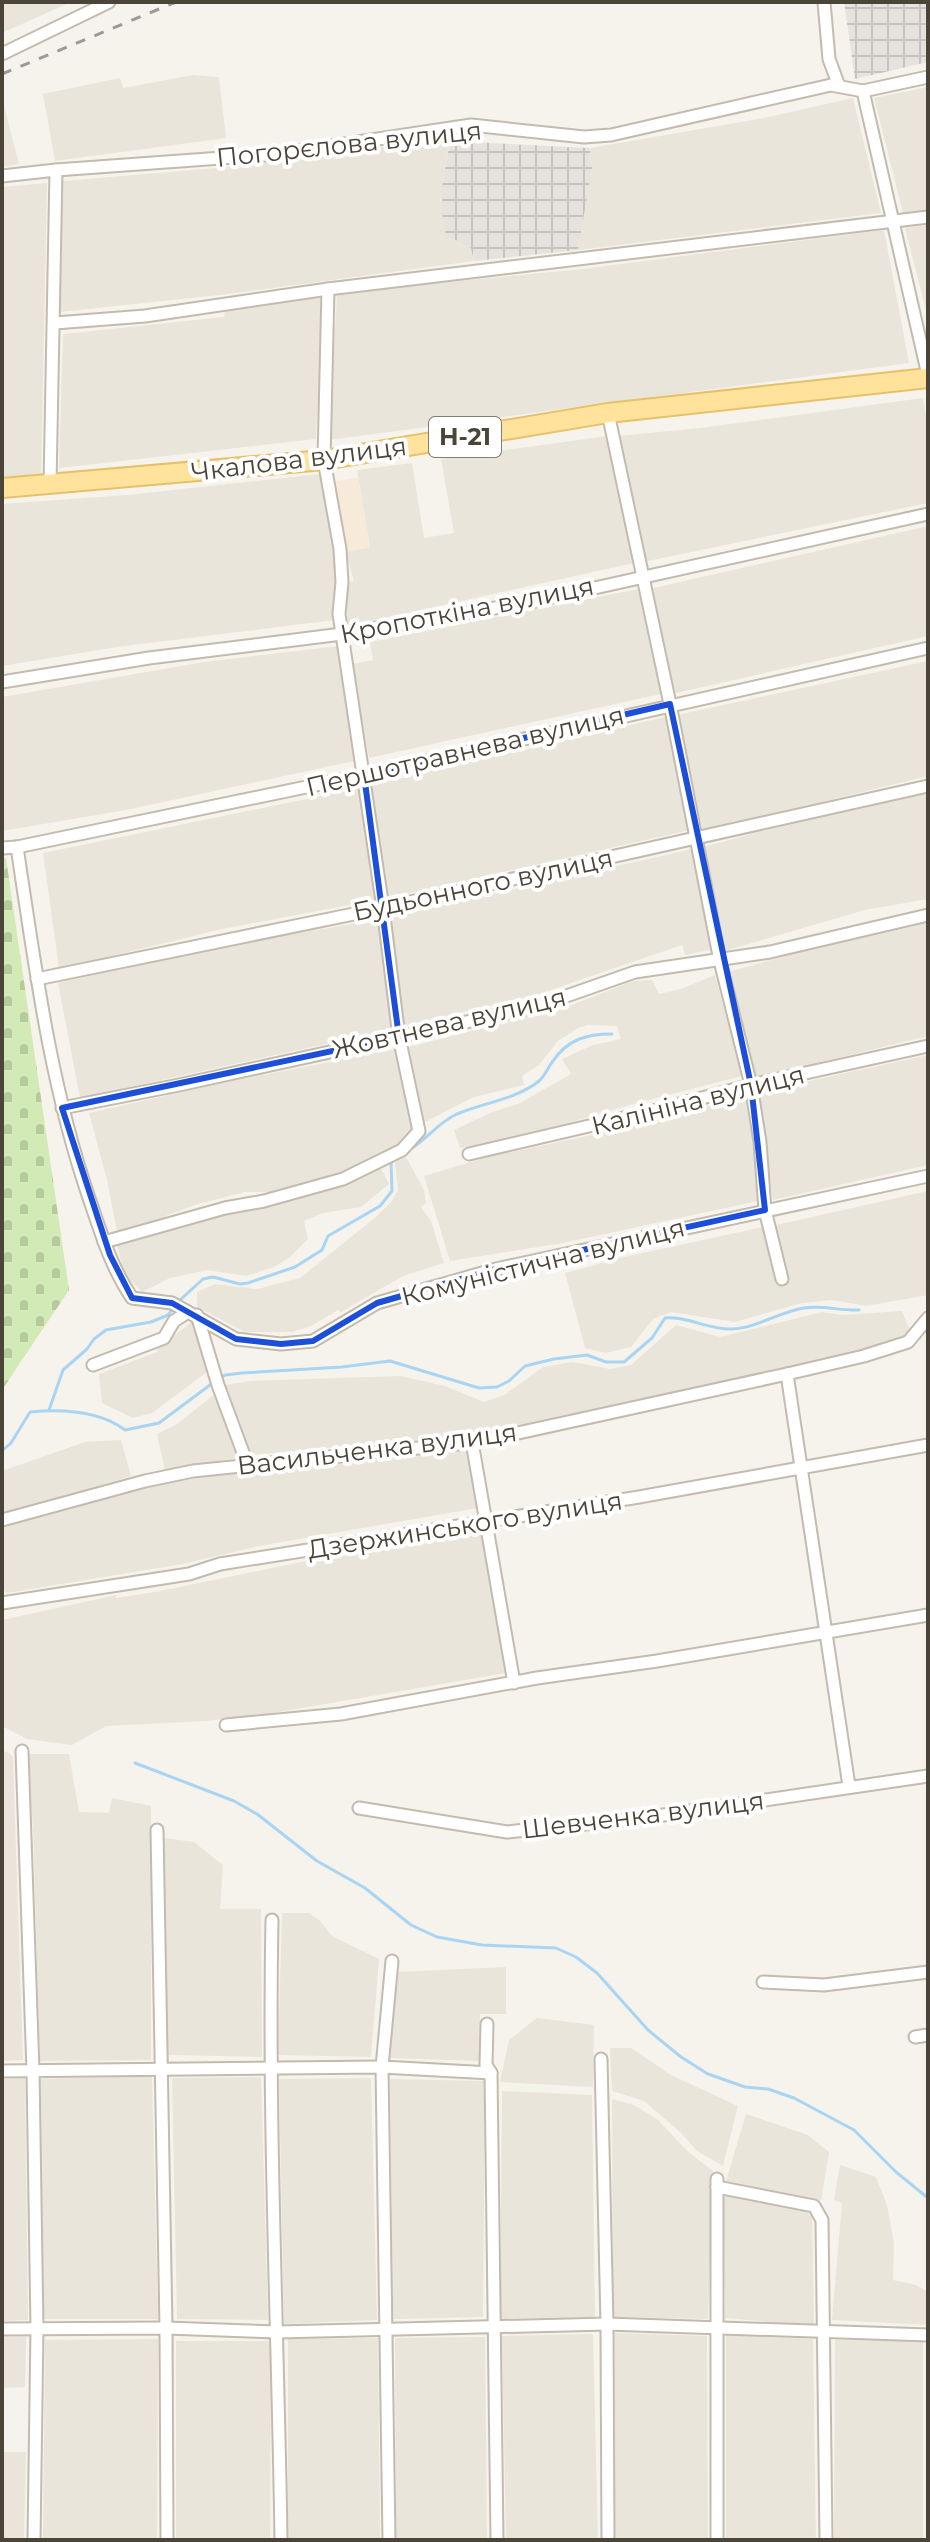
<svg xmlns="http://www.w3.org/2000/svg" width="930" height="2542" font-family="Montserrat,sans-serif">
<defs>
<pattern id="industrial-grid" width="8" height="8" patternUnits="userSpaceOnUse" patternTransform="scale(2)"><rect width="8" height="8" fill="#e6e2dd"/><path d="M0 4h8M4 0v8" fill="none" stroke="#c7c3be"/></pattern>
<pattern id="cemetery-stones" width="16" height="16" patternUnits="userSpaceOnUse" patternTransform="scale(2)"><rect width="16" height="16" fill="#d2eab5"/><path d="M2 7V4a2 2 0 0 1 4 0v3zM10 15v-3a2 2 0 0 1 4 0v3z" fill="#b6ca9c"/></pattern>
</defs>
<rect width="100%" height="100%" fill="#f6f3ec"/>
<g fill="#eae5da">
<path d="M2 2H71L2 33Z"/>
<path d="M193 75 219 77 226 138 55 161 43 94 120 78 123 88Z"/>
<path d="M928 87V210L903 213 874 98Z"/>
<path d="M2 98 19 164 2 167Z"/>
<path d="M853 98 881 213 578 250 592 168 590 148 764 118Z"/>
<path d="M438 140 450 141 442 183 461 241 472 248 474 261 228 294 60 312 63 181 228 167Z"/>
<path d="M47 183 41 475 2 477V187Z"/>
<path d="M928 225V318L905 228Z"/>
<path d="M884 230 909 363 329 440 337 293 582 269Z"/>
<path d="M323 298 316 439 59 468 63 334 224 317 225 309 272 301Z"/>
<path d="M923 398 928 426V503L643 562 618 436 700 428Z"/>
<path d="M607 436 634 563 348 626 346 582 354 581 346 552 370 547 357 470 412 463 424 538 454 533 441 459Z"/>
<path d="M321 474 336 544 334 620 117 647 2 666V504L127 495Z"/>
<path d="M928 526V636L672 694 649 589Z"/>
<path d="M638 589 661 694 369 758 352 664 373 660 370 642Z"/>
<path d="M339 646 354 761 126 810 2 831V697L204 662Z"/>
<path d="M928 661V776L703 831 677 715Z"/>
<path d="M669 716 676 749 673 751 690 830 388 898 372 785Z"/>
<path d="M360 788 375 900 222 929 59 969 43 853Z"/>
<path d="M928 793V899L865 910 721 952 704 847 799 821Z"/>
<path d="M692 849 702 883 714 949 685 955 682 945 536 995 403 1026 395 971 392 917Z"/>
<path d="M369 921 381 923 394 1029 80 1098 58 983 224 946Z"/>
<path d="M928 923V1036L756 1078 728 972 800 952Z"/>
<path d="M715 975 742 1076 626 1106 534 1133 460 1148 454 1130 490 1113 520 1103 571 1074 562 1059 593 1045 621 1039 617 1026 588 1025 578 1028 558 1041 539 1065 522 1076 524 1085 474 1097 423 1123 405 1048 569 1006 633 981 652 980 659 994 681 989Z"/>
<path d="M397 1049 416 1129 399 1147 328 1181 281 1192H245L198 1204 168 1215 137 1231 118 1236 107 1180 89 1113 227 1082Z"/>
<path d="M928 1055V1165L773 1200 758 1092Z"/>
<path d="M745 1097 752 1138 758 1201 563 1243 450 1261 424 1176 484 1158 601 1133Z"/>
<path d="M406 1157 424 1190 426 1203 421 1207 431 1221 444 1263 403 1276 341 1312 338 1310 311 1326 292 1332H245L197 1307V1292L215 1284 257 1289 300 1278 376 1217 392 1201 398 1190 395 1162Z"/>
<path d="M381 1168 389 1184 361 1207 323 1213 304 1221 308 1239 290 1257 274 1267 246 1276 207 1270 170 1278 142 1292 124 1275 117 1243 196 1221 320 1192Z"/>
<path d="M928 1191V1295L866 1306 832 1300 802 1303 735 1322 671 1312 653 1319 631 1347 606 1353 585 1348 565 1273 624 1257 763 1227 778 1284 788 1281 776 1225Z"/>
<path d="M902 1311 910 1331 901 1338 864 1350 490 1434 250 1455 226 1385 250 1381 401 1376 445 1386 484 1402 504 1395 543 1367 573 1362 610 1369 631 1365 676 1325 720 1337 822 1312 842 1315Z"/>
<path d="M193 1321 208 1371 152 1413 133 1418 102 1403 99 1374 157 1352 158 1348Z"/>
<path d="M216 1393 241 1457 165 1471 157 1434 176 1425Z"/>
<path d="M121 1440 131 1476 2 1516V1471L85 1442Z"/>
<path d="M468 1450 478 1508 259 1546 183 1564 7 1593 2 1589V1526L156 1485 212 1476Z"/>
<path d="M483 1534 506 1673 267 1714 206 1721 106 1726 72 1745 27 1739 2 1726V1620L116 1595V1598L155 1592 301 1562Z"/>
<path d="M2 1751 8 1752 13 1757 23 2060 2 2061Z"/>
<path d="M27 1754H69L79 1812 109 1813 112 1798 151 1806V2060L40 2061 33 1828Z"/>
<path d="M164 1838 194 1842 223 1865 220 1909H261L262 2057 168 2055Z"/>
<path d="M282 1913H309L320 1921 332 1936 379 1959 371 2057 278 2055Z"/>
<path d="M506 1967V2014H480L479 2061 389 2058 397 1972Z"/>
<path d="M537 2018 594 2025 593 2087 500 2082 509 2040Z"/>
<path d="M610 2048H631L671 2075 738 2106 723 2166 697 2151 680 2132 644 2101 612 2091Z"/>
<path d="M152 2076 158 2319H44L40 2079Z"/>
<path d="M261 2077 268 2320 177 2319 172 2078Z"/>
<path d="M25 2078 28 2320 2 2321V2079Z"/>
<path d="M371 2078 377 2320 284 2324 279 2079Z"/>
<path d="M390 2079 485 2081 483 2317 393 2319Z"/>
<path d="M502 2091 592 2095 595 2317 500 2319Z"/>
<path d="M612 2099 634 2105 658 2120 687 2151 713 2171 708 2319 613 2317Z"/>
<path d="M746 2114 808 2135 829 2152 821 2201 726 2181Z"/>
<path d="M840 2165 876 2177 887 2205 894 2244 893 2280 916 2285 928 2292V2325L832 2320 842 2203 834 2200Z"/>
<path d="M726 2195 803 2209 812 2217 814 2326 725 2318 724 2199Z"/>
<path d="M615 2333 707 2336 708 2540H615Z"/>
<path d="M593 2334 598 2540H506L502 2336Z"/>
<path d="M726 2335 813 2339 816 2540H726Z"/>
<path d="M26 2337 25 2387 2 2388V2337Z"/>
<path d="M485 2337 487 2540H396L395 2338Z"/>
<path d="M378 2338 380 2540H288V2339Z"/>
<path d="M158 2339 157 2540H43L45 2340Z"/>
<path d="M835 2340 923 2341V2540H834Z"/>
<path d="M176 2341H271L270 2540H176Z"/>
<path d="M2 2452H26L24 2540H2Z"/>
</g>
<path fill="#f7ead8" d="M358 478 370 547 346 552 332 482Z"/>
<g fill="url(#industrial-grid)">
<path d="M844 2H928V62L855 79Z"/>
<path d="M450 141 590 148 592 168 578 250 474 261 471 248 446 235 442 214V185Z"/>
</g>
<path fill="url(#cemetery-stones)" d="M6 858 69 1290 2 1390V859Z"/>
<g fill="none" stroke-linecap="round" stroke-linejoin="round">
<g stroke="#a9d4f2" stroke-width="3">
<path d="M407 1151C426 1141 437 1123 457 1114 483 1103 517 1099 539 1081 545 1076 548 1067 553 1061 568 1039 587 1034 612 1034"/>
<path d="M179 1301 203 1279 213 1277 240 1284 248 1283 295 1267 322 1250 328 1236 380 1206 392 1191 391 1162 394 1158"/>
<path d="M220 1378 225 1375 242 1373 342 1367 390 1361 479 1388 497 1387 509 1381 525 1366 554 1359 587 1355 606 1362H624L652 1338 665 1318C687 1316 709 1330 732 1329 757 1328 779 1312 804 1308 823 1305 840 1311 859 1310"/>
<path d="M49 1410 63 1370 87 1349 94 1339 106 1330 151 1322 168 1315 174 1307"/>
<path d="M2 1451 11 1443 30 1412C62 1409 98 1410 125 1430L159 1423 214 1382"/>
<path d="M135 1763 234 1801 257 1814 317 1861 365 1888 411 1925 437 1937 482 1945 556 1948 576 1957 597 1973 648 2030 681 2057 708 2074 745 2087 768 2089 794 2098 854 2130 896 2172 928 2198"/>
</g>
<g stroke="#c2bbae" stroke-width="15">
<g id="minor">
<path d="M824 2 829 59 839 86"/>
<path d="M2 54 109 2"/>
<path d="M863 91 928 375"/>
<path d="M2 176 56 170 278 154 471 125 584 137 611 135 831 85 863 91 928 77"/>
<path d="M55 323 145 316 328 289 928 217"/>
<path d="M608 413 670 704 720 961 751 1085 760 1142 765 1210 782 1279"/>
<path d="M50 485 56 170"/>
<path d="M2 682 149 658 342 634 536 601 928 514"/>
<path d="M17 847C35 966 50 1084 89 1198 101 1233 111 1267 132 1298L172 1303 188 1312"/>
<path d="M2 848 17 847 364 775 928 648"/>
<path d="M37 979 383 908 928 786"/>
<path d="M62 1108 179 1085 535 1007 635 972 770 952 928 915"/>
<path d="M469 1154 649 1112 751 1085 928 1046"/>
<path d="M104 1242 225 1208 264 1201 343 1179 402 1150 419 1131 399 1037 383 908 339 614 342 582 340 549 324 460 328 289"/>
<path d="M197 1315 218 1385 248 1466"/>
<path d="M93 1365 164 1338 174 1321 188 1312 236 1339 281 1344 313 1341 377 1303 496 1269 928 1176"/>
<path d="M787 1374 849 1786"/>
<path d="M472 1442 514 1683"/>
<path d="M2 1520 145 1481 193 1471 477 1442 787 1374 864 1356 908 1342 928 1318"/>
<path d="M2 1603 189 1574 220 1564 639 1497 928 1445"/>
<path d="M226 1725 341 1714 537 1678 657 1661 928 1615"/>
<path d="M22 1751 33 2071 37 2329 34 2540"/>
<path d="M359 1808 507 1832 643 1818 928 1776"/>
<path d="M157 1830 166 2328 167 2540"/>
<path d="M272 1920C268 2126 278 2333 281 2540"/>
<path d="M763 1982 824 1985 928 1972"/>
<path d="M487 2024 486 2065 491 2073 497 2540"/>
<path d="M915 2037 928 2035"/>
<path d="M601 2059 607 2324 608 2540"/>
<path d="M2 2071 382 2067 491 2073"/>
<path d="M717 2187 814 2206 822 2220 826 2540"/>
<path d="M2 2329 166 2328 278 2332 607 2324 928 2335"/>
<path d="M389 2540 382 2067 392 1961"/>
<path d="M717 2540V2179"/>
</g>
</g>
<g stroke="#e6c16a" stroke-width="22">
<path id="primary" d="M2 488 324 460 608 413 928 378"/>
</g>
<use href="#minor" stroke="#fff" stroke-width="11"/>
<use href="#primary" stroke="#ffe39c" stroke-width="18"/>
<path stroke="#9a9a9a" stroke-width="3" stroke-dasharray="10 10" stroke-linecap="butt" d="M2 74 176 2"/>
</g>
<path fill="none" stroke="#1d4ed8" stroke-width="6" stroke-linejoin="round" d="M670 704 751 1085 765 1210 496 1269 377 1303 313 1341 281 1344 236 1339 172 1303 132 1298 110 1255 62 1108 399 1037 364 775Z"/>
<g text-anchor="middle" stroke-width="8" stroke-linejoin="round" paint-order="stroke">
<rect fill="#fff" stroke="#817c74" stroke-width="2" x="429" y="417" width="72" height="40" rx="6"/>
<g font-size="24" font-weight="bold" fill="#4b4439">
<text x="465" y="445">Н-21</text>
</g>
<g font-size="26" fill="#4b4439" stroke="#fff">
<text transform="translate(349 144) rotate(-6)" y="9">Погорєлова вулиця</text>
<text transform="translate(299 459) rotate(-7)" y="9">Чкалова вулиця</text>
<text transform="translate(467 610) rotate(-11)" y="9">Кропоткіна вулиця</text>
<text transform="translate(465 751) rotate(-13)" y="9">Першотравнева вулиця</text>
<text transform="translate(483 885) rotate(-12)" y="9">Будьонного вулиця</text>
<text transform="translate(449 1023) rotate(-13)" y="9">Жовтнева вулиця</text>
<text transform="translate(698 1100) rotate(-14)" y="9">Калініна вулиця</text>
<text transform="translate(543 1262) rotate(-14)" y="9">Комуністична вулиця</text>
<text transform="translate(377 1449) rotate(-7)" y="9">Васильченка вулиця</text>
<text transform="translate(465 1525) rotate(-9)" y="9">Дзержинського вулиця</text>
<text transform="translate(643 1815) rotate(-7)" y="9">Шевченка вулиця</text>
</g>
</g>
<rect width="930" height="2542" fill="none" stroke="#4b4439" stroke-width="8"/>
</svg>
